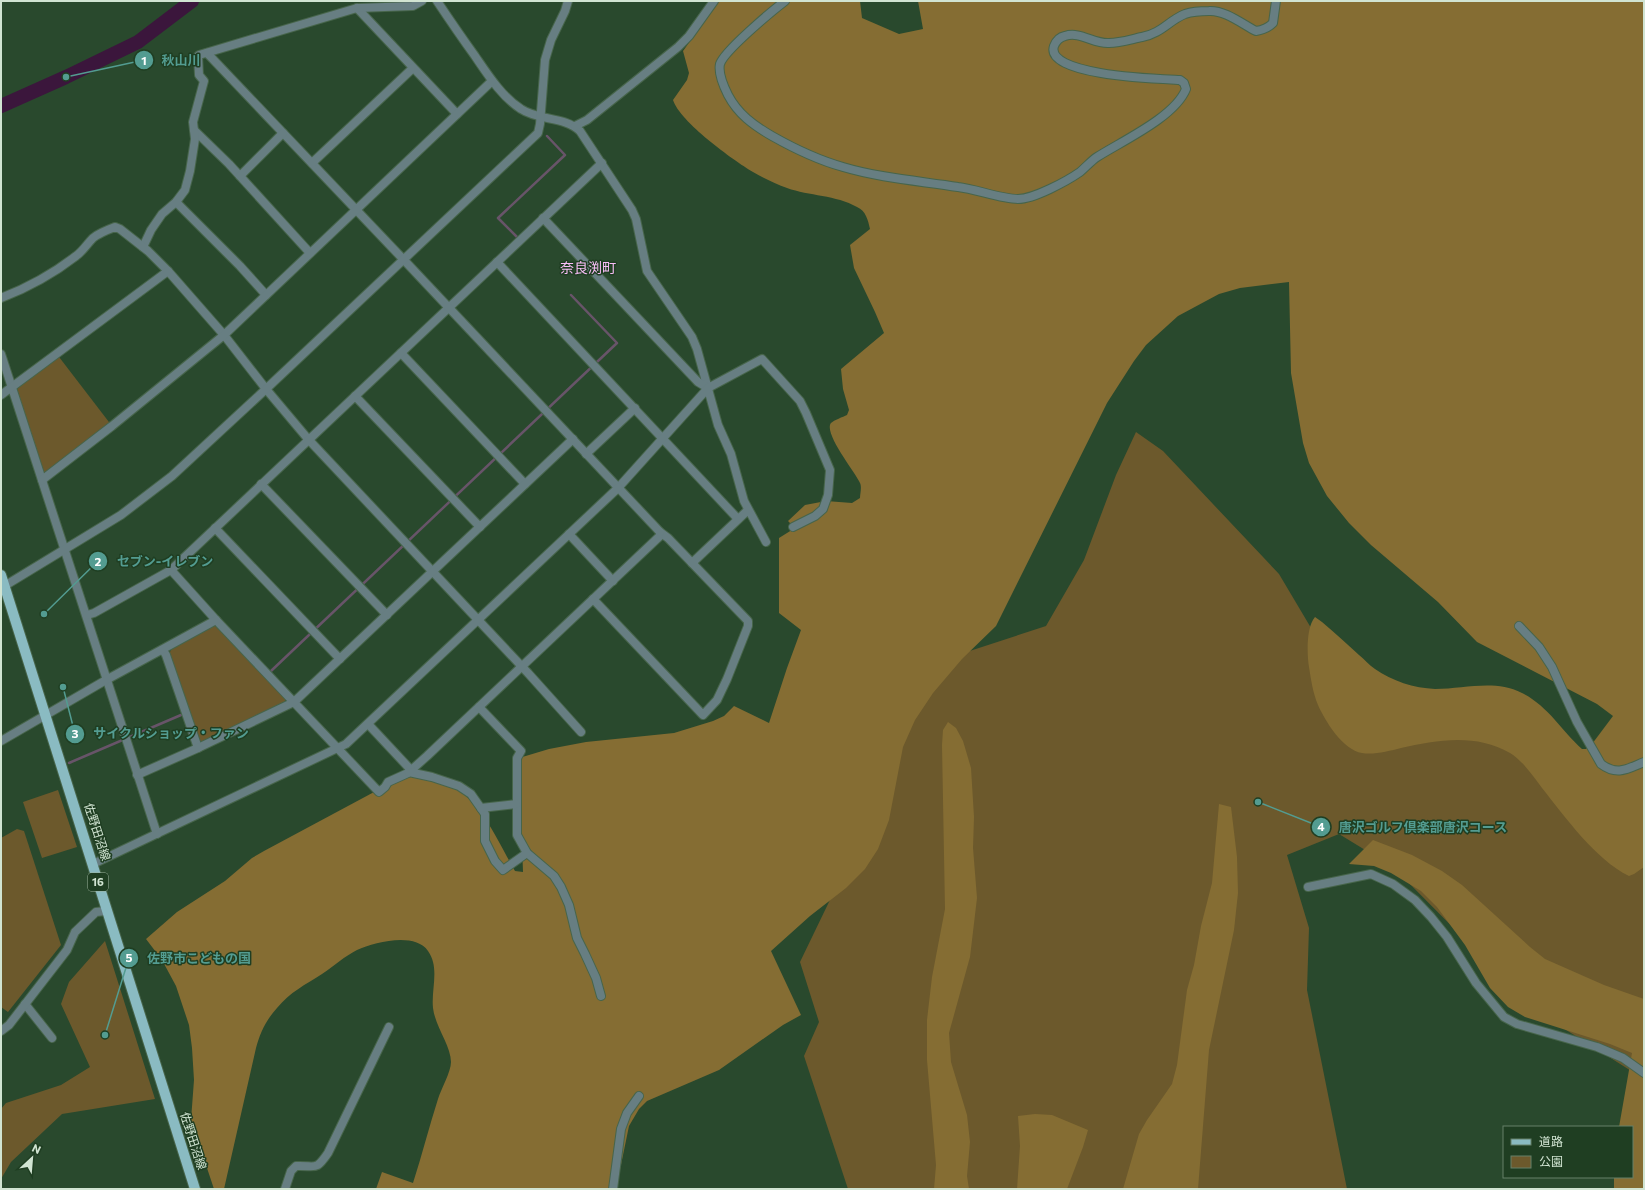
<svg xmlns="http://www.w3.org/2000/svg" width="1645" height="1190" font-family="Commissioner,'Noto Sans JP',sans-serif">
<rect width="100%" height="100%" fill="#29492d"/>
<g fill="#6c592c">
<path d="M56 353 112 426 42 480 12 387Z"/>
<path d="M1136 432 1163 451 1279 574 1355 702 1644 779V1079L1536 1011 1393 867 1339 834 1287 855 1309 928 1307 990 1347 1189H848L804 1056 819 1022 800 962 869 819 896 675 1046 626 1084 560 1116 475Z"/>
<path d="M212 625 219 626 286 697 284 704 203 742 198 740 169 654 172 648Z"/>
<path d="M58 790 77 847 42 858 23 802Z"/>
<path d="M17 829 24 831 61 945 8 1012 1 1007V838Z"/>
<path d="M105 941 155 1099 62 1114 11 1162 1 1179V1109L6 1103 61 1085 90 1067 61 1004 69 982Z"/>
</g>
<g fill="#856d33">
<path d="M719 1H860L862 18 899 34 923 29 918 1H1644V867L1634 874 1629 876C1596 860 1565 817 1542 788 1533 776 1523 761 1510 753 1476 733 1436 740 1401 748 1389 751 1374 755 1362 753 1343 750 1325 721 1318 705 1313 693 1311 680 1309 667 1307 655 1306 627 1315 617L1322 622C1335 633 1347 644 1359 655 1364 659 1369 665 1375 669 1392 681 1414 688 1435 689 1465 689 1494 679 1522 693 1548 706 1561 730 1582 749H1586L1592 744 1613 716 1597 704 1477 642 1438 602 1371 545 1349 523 1327 496 1309 463 1303 443 1291 373 1289 282 1240 288 1219 294 1178 316 1146 345 1134 361 1107 403 996 626 962 659 933 693 915 720 903 747 889 820 878 849 865 869 846 888 810 916 771 951 801 1015 783 1025 719 1070 647 1101 639 1109 629 1126 616 1189H376L382 1172 413 1183C422 1155 429 1127 438 1099 441 1089 451 1072 451 1062 451 1046 435 1026 433 1008 431 989 440 968 428 951 415 932 375 942 357 950 345 956 334 966 322 974 305 985 290 992 277 1008 266 1020 260 1033 256 1048L224 1189H214L191 1120 194 1080 192 1048 189 1025 176 986 162 960 146 939 177 912 225 881 252 858 264 851 417 769C428 774 439 777 449 783 483 804 496 838 515 871L523 872 519 758 549 749 586 742 674 733 713 721 724 716 734 706 769 723 787 668 801 630 779 613V538L795 528 788 521 805 505 826 501 852 503 860 498C860 494 862 487 860 483 856 473 823 433 831 423 834 420 843 417 847 415L849 410 843 389 841 369 884 333 875 312 854 268 850 245 870 229C868 220 866 211 857 207 836 195 809 196 787 188 776 184 763 178 753 172 733 160 680 122 673 100L687 80 689 73 683 51Z"/>
<path d="M948 722 956 728 963 741 971 768 974 817 973 848 977 898 970 957 949 1033 951 1062 967 1115 970 1142 967 1176 969 1189H934L936 1165 927 1060V1020L932 977 945 909 942 745 943 730Z"/>
<path d="M1219 804 1231 807 1237 857 1238 893 1234 930 1209 1050 1198 1189H1123L1139 1134 1147 1120 1172 1084 1177 1065 1187 990 1194 965 1201 926 1212 883Z"/>
<path d="M1373 840 1412 855 1442 871 1462 885 1530 947 1545 959 1604 985 1644 999V1189H1614V1177H1632V1127H1619L1632 1053 1610 1044 1525 1017 1508 1007 1490 988 1465 945 1437 907 1421 891 1391 873 1374 866 1349 864Z"/>
<path d="M1035 1114 1052 1115 1088 1130 1083 1147 1067 1189H1017L1020 1146 1018 1116Z"/>
</g>
<g fill="none" stroke-linecap="round" stroke-linejoin="round">
<g stroke="#685469" stroke-width="2.5">
<path d="M517 237 498 218 565 155 547 136"/>
<path d="M271 671 617 343 571 295"/>
<path d="M69 763 181 715"/>
</g>
<path stroke="#3b163c" stroke-width="14" d="M1 106 66 77 138 42 192 1"/>
<g stroke="#47654b" stroke-width="10">
<g id="minor">
<path d="M437 1C449 19 462 38 475 56 488 75 502 97 521 109 539 121 564 116 580 131L632 210 636 219 647 271 692 337 697 349 718 425 731 454 744 501 766 542"/>
<path d="M785 1C772 11 724 51 720 64 718 73 724 87 728 95 738 114 753 125 772 136 795 149 818 160 843 167 880 178 920 181 958 187 976 189 1001 199 1018 199 1034 199 1067 181 1080 172 1086 167 1091 161 1097 157 1122 141 1175 117 1186 89L1184 83 1180 80C1161 79 1044 76 1054 46 1056 41 1060 37 1065 36 1080 31 1094 44 1109 43 1120 43 1132 39 1142 37 1162 33 1168 21 1185 14 1191 12 1202 11 1209 11 1225 10 1242 24 1256 31 1263 30 1268 28 1273 23L1276 1"/>
<path d="M357 8 457 114"/>
<path d="M207 53 403 259"/>
<path d="M575 126 587 120 678 47 689 36 714 1"/>
<path d="M194 130 229 164 310 253"/>
<path d="M312 163 413 68"/>
<path d="M240 176 283 133"/>
<path d="M176 202 240 266 266 295"/>
<path d="M543 218 698 382 708 388"/>
<path d="M143 247 151 230 162 214 176 202 185 190 190 171 195 139 193 122 204 81 199 75 198 56 199 55 357 8 413 6 422 1"/>
<path d="M497 262 738 519"/>
<path d="M1 298C27 288 54 273 76 256 83 251 87 244 93 238 99 233 107 230 115 227L120 229 148 251 168 271 224 335 266 389 308 439 528 673 581 732"/>
<path d="M401 353 525 484"/>
<path d="M1 354 157 834"/>
<path d="M1 395 168 271"/>
<path d="M355 396 480 527"/>
<path d="M586 454 635 408"/>
<path d="M42 480 112 426 224 335 492 81"/>
<path d="M261 484 387 615"/>
<path d="M618 488 708 388 762 359 800 401 806 413 830 470 828 495 823 509 815 516 793 527"/>
<path d="M215 528 340 659"/>
<path d="M569 534 613 581"/>
<path d="M692 563 748 510"/>
<path d="M171 570 216 620 379 792 385 787 388 782 408 773 427 756 662 534"/>
<path d="M593 599 703 715 717 700 727 679 748 626V621L668 538 660 532"/>
<path d="M87 615 94 613 171 570 602 163"/>
<path d="M1519 626 1539 647 1552 667 1577 722 1601 764C1617 776 1627 769 1644 762"/>
<path d="M163 650 166 655 198 748"/>
<path d="M479 707 521 751 517 758V835L527 853 554 876 561 887 569 905 577 938 585 954 596 978 601 996"/>
<path d="M368 724 411 770"/>
<path d="M1 741 106 680 216 620"/>
<path d="M409 772 432 777 459 786 471 794 485 814V841L495 861 503 870 527 853"/>
<path d="M137 775 198 748 294 702 573 439"/>
<path d="M481 808 516 804"/>
<path d="M1308 887 1371 874 1393 884 1415 900 1431 917 1447 937 1476 983 1504 1017 1517 1024 1597 1047 1623 1058 1644 1073"/>
<path d="M25 1004 52 1038"/>
<path d="M1 1031 9 1025 67 950 75 932 96 912 106 911"/>
<path d="M285 1189 291 1171 296 1166C316 1165 315 1172 328 1153L389 1027"/>
<path d="M613 1189 621 1129 627 1113 639 1096"/>
</g>
</g>
<g stroke="#47654b" stroke-width="10">
<g id="tertiary">
<path d="M403 259 660 532"/>
<path d="M1 588 121 515 172 476 266 389 538 133 540 124 545 60 551 40 565 11 568 1"/>
<path d="M93 864 346 744 618 488"/>
</g>
</g>
<g stroke="#47654b" stroke-width="12">
<path id="primary" d="M1 575 195 1189"/>
</g>
<use href="#minor" stroke="#677e82" stroke-width="8"/>
<use href="#tertiary" stroke="#677e82" stroke-width="8"/>
<use href="#primary" stroke="#8abbc2" stroke-width="10"/>
</g>
<g text-anchor="middle" stroke-width="3" stroke-linejoin="round" paint-order="stroke">
<rect fill="#1f3e22" stroke="#9cb29d" stroke-width="1" x="88" y="873" width="20" height="18" rx="3"/>
<g font-size="11" font-weight="bold" fill="#d1e4d2">
<text x="98" y="886">16</text>
</g>
<g font-size="12" fill="#d1e4d2" stroke="#1f3e22">
<text transform="translate(97 832) rotate(72)" y="4">佐野田沼線</text>
<text transform="translate(193 1141) rotate(72)" y="4">佐野田沼線</text>
</g>
<g font-size="14" fill="#f8bef7" stroke="#1f3e22">
<text x="588" y="273">奈良渕町</text>
</g>
</g>
<path fill="none" stroke="#539c91" stroke-width="1.5" d="M66 77L144 60M44 614L98 561M63 687L75 734M1258 802L1321 827M105 1035L129 958"/>
<g fill="#539c91" stroke="#1f3e22" stroke-width="1.5">
<circle cx="66" cy="77" r="4"/>
<circle cx="44" cy="614" r="4"/>
<circle cx="63" cy="687" r="4"/>
<circle cx="1258" cy="802" r="4"/>
<circle cx="105" cy="1035" r="4"/>
<circle cx="144" cy="60" r="10"/>
<circle cx="98" cy="561" r="10"/>
<circle cx="75" cy="734" r="10"/>
<circle cx="1321" cy="827" r="10"/>
<circle cx="129" cy="958" r="10"/>
</g>
<g font-size="12" text-anchor="middle" font-weight="bold" fill="#fff">
<text x="144" y="65">1</text>
<text x="98" y="566">2</text>
<text x="75" y="738">3</text>
<text x="1321" y="831">4</text>
<text x="129" y="962">5</text>
</g>
<g font-size="13" text-anchor="middle" font-weight="bold" fill="#539c91" stroke="#1f3e22" stroke-width="3" stroke-linejoin="round" paint-order="stroke">
<text x="181" y="65">秋山川</text>
<text x="165" y="566">セブン-イレブン</text>
<text x="171" y="738">サイクルショップ・ファン</text>
<text x="1423" y="832">唐沢ゴルフ倶楽部唐沢コース</text>
<text x="199" y="963">佐野市こどもの国</text>
</g>
<rect width="1645" height="1190" fill="none" stroke="#d1e4d2" stroke-width="4"/>
<rect x="1503" y="1126" width="130" height="52" fill="#1f3e22" stroke="#668068"/>
<rect x="1511" y="1139" width="20" height="6" fill="#8abbc2" stroke="#668068"/>
<text x="1539" y="1146" font-size="12" fill="#d1e4d2">道路</text>
<rect x="1511" y="1156" width="20" height="12" fill="#6c592c" stroke="#668068"/>
<text x="1539" y="1166" font-size="12" fill="#d1e4d2">公園</text>
<g transform="translate(32 1158) rotate(26)" stroke="#1f3e22" stroke-width="3" paint-order="stroke">
<path d="M0-3L7 15L0 10L-7 15Z" fill="#d1e4d2"/>
<text y="-6" font-size="11" font-weight="bold" text-anchor="middle" fill="#d1e4d2">N</text>
</g>
</svg>
